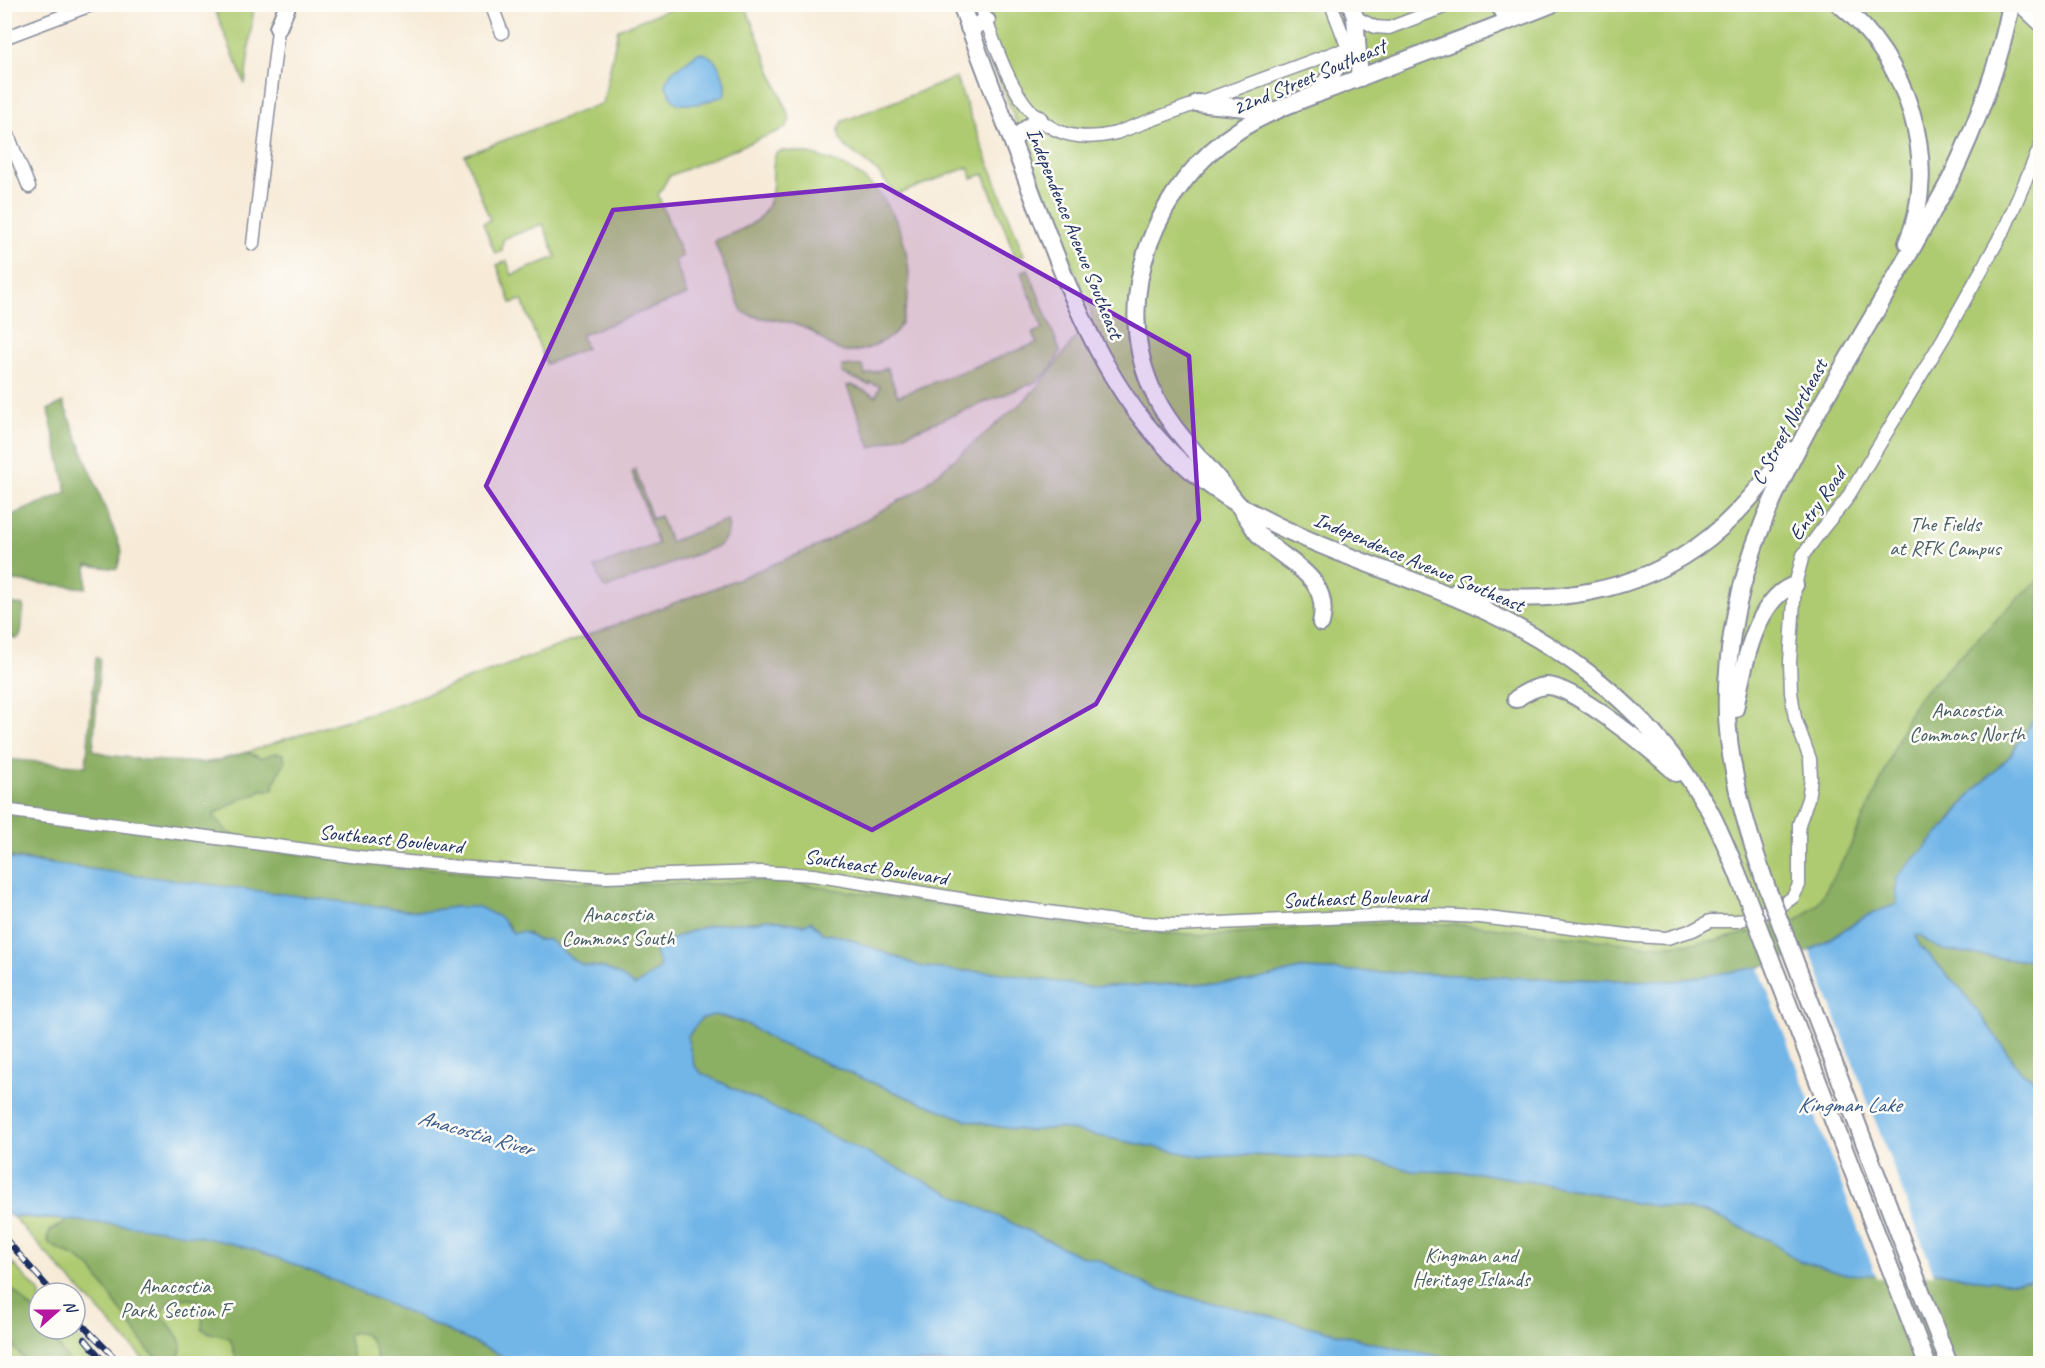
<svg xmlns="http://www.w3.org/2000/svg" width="2045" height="1368" font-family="Caveat,sans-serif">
<rect width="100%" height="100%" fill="#fdfcf7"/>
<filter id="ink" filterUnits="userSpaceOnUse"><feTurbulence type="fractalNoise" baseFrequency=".0167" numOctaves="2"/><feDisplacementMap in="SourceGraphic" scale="12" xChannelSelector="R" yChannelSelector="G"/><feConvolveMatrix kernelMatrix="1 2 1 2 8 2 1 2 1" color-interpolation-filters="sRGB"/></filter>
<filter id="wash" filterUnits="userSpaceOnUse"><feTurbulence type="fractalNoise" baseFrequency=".008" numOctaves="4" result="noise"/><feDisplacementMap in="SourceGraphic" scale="24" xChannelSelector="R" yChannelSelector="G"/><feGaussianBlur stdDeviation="1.35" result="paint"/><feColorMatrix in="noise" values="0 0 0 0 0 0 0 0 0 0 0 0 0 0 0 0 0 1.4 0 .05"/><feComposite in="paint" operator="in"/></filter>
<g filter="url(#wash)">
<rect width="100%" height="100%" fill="#f7ebd8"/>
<g fill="#afcb71" stroke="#657d68" stroke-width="1.5">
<path d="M213 5H254L245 84Z"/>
<path d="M680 5H745L790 119 786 128 669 176 658 195 682 256 675 261 687 295 581 335 586 348 546 364 522 300 511 303 497 265 507 261 512 275 556 257 543 224 503 239 502 251 495 253 483 223 490 220 465 155 603 103 618 29Z"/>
<path d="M970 5H2040V792L1810 951 1759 968 1300 969 1209 982 1155 986 1115 985 321 900 124 876 132 772 183 767 234 757 291 737 390 707 505 666 720 586 818 546 917 491 1026 399 1053 368 1092 315Z"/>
<path d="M956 78 1024 255 1016 258 984 174 972 178 968 167 896 195 878 172 846 147 840 139 839 129 843 121Z"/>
<path d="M782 151C811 151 848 163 870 184 902 215 915 264 906 306 904 316 900 328 893 335 889 339 882 341 877 344 868 350 853 353 842 351 830 348 821 337 811 331 806 328 800 326 794 324 777 317 757 321 742 311L715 243 716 240C749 227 771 221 773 181 773 170 772 163 776 153Z"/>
<path d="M1028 269 1060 351C1054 366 1047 375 1033 383L871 448 847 386 851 385 876 396 880 386 870 383 869 385 842 373V366H863L865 375 887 368 898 396 1037 343 1033 333 1043 329 1021 272Z"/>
<path d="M635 469 652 519 660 516 670 542 727 520C731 531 727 539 718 546L606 588 603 586 595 567 658 544 632 472Z"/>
<path d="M12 1216 122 1224 178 1233 316 1273 417 1316 518 1363H147Z"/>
<path d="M4 1254 40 1293 39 1329H71L100 1363H5Z"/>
</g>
<g fill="#8baf63" stroke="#536f60" stroke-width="1.5">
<path d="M63 402 122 551 117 569 87 565 86 588 5 580V518L67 492 48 410Z"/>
<path d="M2040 580V710L2009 757 1971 794 1895 888 1897 904 1866 916 1810 951 1761 967 1674 981 1557 979 1300 969 1248 982 1088 987 995 972 957 971 922 967 844 937 822 933 817 927 767 919 758 922 717 924 693 930 655 947 656 955 661 968 635 986 618 974 604 968 583 965 572 959 549 940H537L527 933H513L507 924 454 907 429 911 406 910 156 879 5 856 4 759 86 766 96 657 100 659 93 750 107 755 147 760 210 763 247 752 261 758 275 753 283 754 285 761 275 781 273 790H260L257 794 243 798 213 815 229 833 281 852 522 879 603 883 717 884 773 878 820 887 1122 932 1213 935 1333 925 1394 923 1448 924 1490 927 1641 945H1671L1715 941 1795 921 1817 905 1847 853 1883 776 1906 719 1918 698 2020 596Z"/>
<path d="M4 603 24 605 21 634 17 639 5 634Z"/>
<path d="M1920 935 1933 945 1944 950 2014 960 2040 959V1083L2021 1071 1964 993 1919 946 1916 936Z"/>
<path d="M714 1015 747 1024 776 1042 907 1097 967 1120 994 1126 1028 1131 1059 1128 1203 1157 1246 1155 1360 1159 1383 1162 1412 1171 1473 1172 1595 1193 1634 1203 1706 1212 1769 1240 1797 1260 1932 1271 1986 1281 2013 1282 2040 1280V1363L1475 1364 1385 1346 1241 1309 1187 1297 1151 1287 1096 1259 1080 1256 701 1073 694 1065 687 1037 701 1019Z"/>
<path d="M69 1220C132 1225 197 1231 258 1251 288 1260 318 1274 347 1286 405 1311 461 1337 518 1363H378C373 1346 373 1331 351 1333L348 1335 354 1363H334L331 1358 323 1361 311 1360 307 1363H234L236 1358 230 1338 210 1333 202 1329 203 1312 199 1301C182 1297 168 1294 162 1314 171 1330 189 1341 177 1360H160L148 1350 91 1268 76 1257 50 1245 47 1237 51 1230Z"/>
<path d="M5 1282 39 1316V1329H49L54 1341 71 1363H27C16 1348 7 1346 11 1325L5 1317Z"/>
</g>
<g fill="#72b6e8" stroke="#4672a3" stroke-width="1.5">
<path d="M698 53C716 52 729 80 724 96L698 104H679L673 100 666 86V81L672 72Z"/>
<path d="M2040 710V959L2014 960 1944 950 1933 945 1920 935 1916 936 1920 946 1964 993 2021 1071 2040 1083V1280L2013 1282 1986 1281 1932 1271 1876 1275 1843 1274 1797 1260 1769 1240 1706 1212 1634 1203 1595 1193 1473 1172 1412 1171 1383 1162 1360 1159 1246 1155 1203 1157 1059 1128 1028 1131 994 1126 967 1120 907 1097 776 1042 747 1024 726 1017 714 1015 701 1019 687 1037 694 1065 701 1073 1080 1256 1096 1259 1151 1287 1187 1297 1241 1309 1385 1346 1475 1363H518C460 1336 403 1310 344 1285 303 1268 263 1250 220 1241 152 1225 82 1221 12 1216L5 1211V858L406 910 429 911 454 907H479L501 918 513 933 523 932 537 940H549L572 959 583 965 604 968 618 974 635 986 661 968 656 955 655 947 693 930 717 924 758 922 767 919 803 925 811 921 822 933 844 937 922 967 957 971 995 972 1088 987 1248 982 1300 969 1557 979 1674 981 1761 967 1810 951 1866 916 1897 904V877L1947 825 1971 794 2009 757Z"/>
</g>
<path fill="#f7ebd8" d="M1810 951 1934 1274 1877 1278 1759 968Z"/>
</g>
<g filter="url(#ink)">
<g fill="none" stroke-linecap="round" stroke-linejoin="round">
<g stroke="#898d9b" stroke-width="15">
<g id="minor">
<path d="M491 4 502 33"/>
<path d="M980 4C1005 69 1025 156 1116 133L1336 52 1349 51 1331 4"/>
<path d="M2018 4 2040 25"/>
<path d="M1355 17 1375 27 1389 28 1452 4"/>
<path d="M4 38 94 4"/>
<path d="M4 125 29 187"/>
<path d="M253 244 279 21"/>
<path d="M4 810 359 857 458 867 606 877 761 872 813 875 997 905 1114 921 1175 925 1414 914 1480 917 1636 936 1667 938 1693 930 1710 921H1738L1781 906 1793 897 1799 885V824L1808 799 1811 778 1810 759 1795 718 1791 692 1790 662 1795 585 1803 555 1824 527 1846 500 1944 337 2005 228 2040 147"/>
</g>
</g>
<g stroke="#898d9b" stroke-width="20">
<g id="major">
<path d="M961 4C984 69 1010 134 1034 199 1070 292 1104 390 1179 460 1247 524 1339 552 1424 585 1546 631 1642 696 1709 810 1724 838 1735 867 1747 897"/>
<path d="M1351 4 1355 17 1360 78"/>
<path d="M1498 4 1509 20"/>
<path d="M1839 4C1907 58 1942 161 1907 243"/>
<path d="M278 28 288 4"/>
<path d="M969 28 987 21"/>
<path d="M1317 94 1357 39"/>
<path d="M1197 103 1275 111"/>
<path d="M1012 140 1039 119"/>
<path d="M1457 591C1545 607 1637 595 1709 538 1740 513 1765 481 1789 450"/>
<path d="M1321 623C1332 577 1288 564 1262 538 1256 533 1252 525 1248 519 1240 507 1232 496 1223 485 1197 453 1167 426 1151 387 1111 294 1157 183 1239 130 1272 109 1310 97 1346 83 1414 56 1483 32 1552 4"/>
<path d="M1516 699C1524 693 1535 687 1546 686 1572 684 1655 753 1676 773"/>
<path d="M1735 709C1742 673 1755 597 1795 585"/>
<path d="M1767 888C1748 833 1730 775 1727 716 1722 571 1789 459 1860 338 1891 286 1921 233 1950 180 1975 128 2001 61 2011 4"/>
</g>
</g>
<use href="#minor" stroke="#fff" stroke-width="12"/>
<use href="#major" stroke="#fff" stroke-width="16"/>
<g stroke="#1b2f5e" stroke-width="6">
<g id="rail">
<path d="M4 1237 53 1293"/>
<path d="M75 1317 121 1364"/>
<path d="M85 1339 106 1364"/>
</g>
</g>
<use href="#rail" stroke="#fdfcf7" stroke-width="4" stroke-dasharray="11" stroke-linecap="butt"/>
<g stroke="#898d9b" stroke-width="20" stroke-linecap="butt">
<g id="major-bridge">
<path d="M1767 888 1949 1364"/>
<path d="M1747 897 1927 1364"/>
</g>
</g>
<use href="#major-bridge" stroke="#fff" stroke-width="16"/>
</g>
</g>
<path fill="#7b2cbf" fill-opacity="0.2" stroke="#7b2cbf" stroke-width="4.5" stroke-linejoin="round" d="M882 185 1189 356 1199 520 1096 704 872 830 640 715 486 486 613 210Z"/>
<g text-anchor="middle" stroke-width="5" stroke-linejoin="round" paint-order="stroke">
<g font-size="21" fill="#1b2f5e" stroke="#fdfcf7">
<text transform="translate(1309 77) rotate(-23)" y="7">22nd Street Southeast</text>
<text transform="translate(1075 233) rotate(68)" y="7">Independence Avenue Southeast</text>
<text transform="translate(1789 422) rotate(-62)" y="7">C Street Northeast</text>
<text transform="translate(1817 504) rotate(-55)" y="7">Entry Road</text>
<text transform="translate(1419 562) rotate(23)" y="7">Independence Avenue Southeast</text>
<text transform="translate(391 839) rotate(6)" y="7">Southeast Boulevard</text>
<text transform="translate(876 867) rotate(9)" y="7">Southeast Boulevard</text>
<text transform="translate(1355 898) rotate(-2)" y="7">Southeast Boulevard</text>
</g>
<g font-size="21" fill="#475e64" stroke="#fdfcf7">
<text x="1945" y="531">The Fields<tspan x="1945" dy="24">at RFK Campus</tspan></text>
<text x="1967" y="717">Anacostia<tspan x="1967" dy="24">Commons North</tspan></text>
<text x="618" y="921">Anacostia<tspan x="618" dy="24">Commons South</tspan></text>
<text x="1471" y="1262">Kingman and<tspan x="1471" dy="24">Heritage Islands</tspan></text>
<text x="175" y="1293">Anacostia<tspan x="175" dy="24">Park, Section F</tspan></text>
</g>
<g font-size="22" font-style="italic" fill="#355887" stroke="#fdfcf7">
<text x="1849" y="1112">Kingman Lake</text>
<text transform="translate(476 1132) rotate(16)" y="8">Anacostia River</text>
</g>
</g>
<rect width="2045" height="1368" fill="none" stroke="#fdfcf7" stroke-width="24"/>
<g transform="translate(57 1311) rotate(69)"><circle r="28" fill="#fdfcf7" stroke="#a3aaba" stroke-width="1.5"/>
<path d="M0-4.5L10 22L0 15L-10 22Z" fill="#b5179e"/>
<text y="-9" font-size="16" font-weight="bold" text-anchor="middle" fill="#1b2f5e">N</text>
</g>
</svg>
